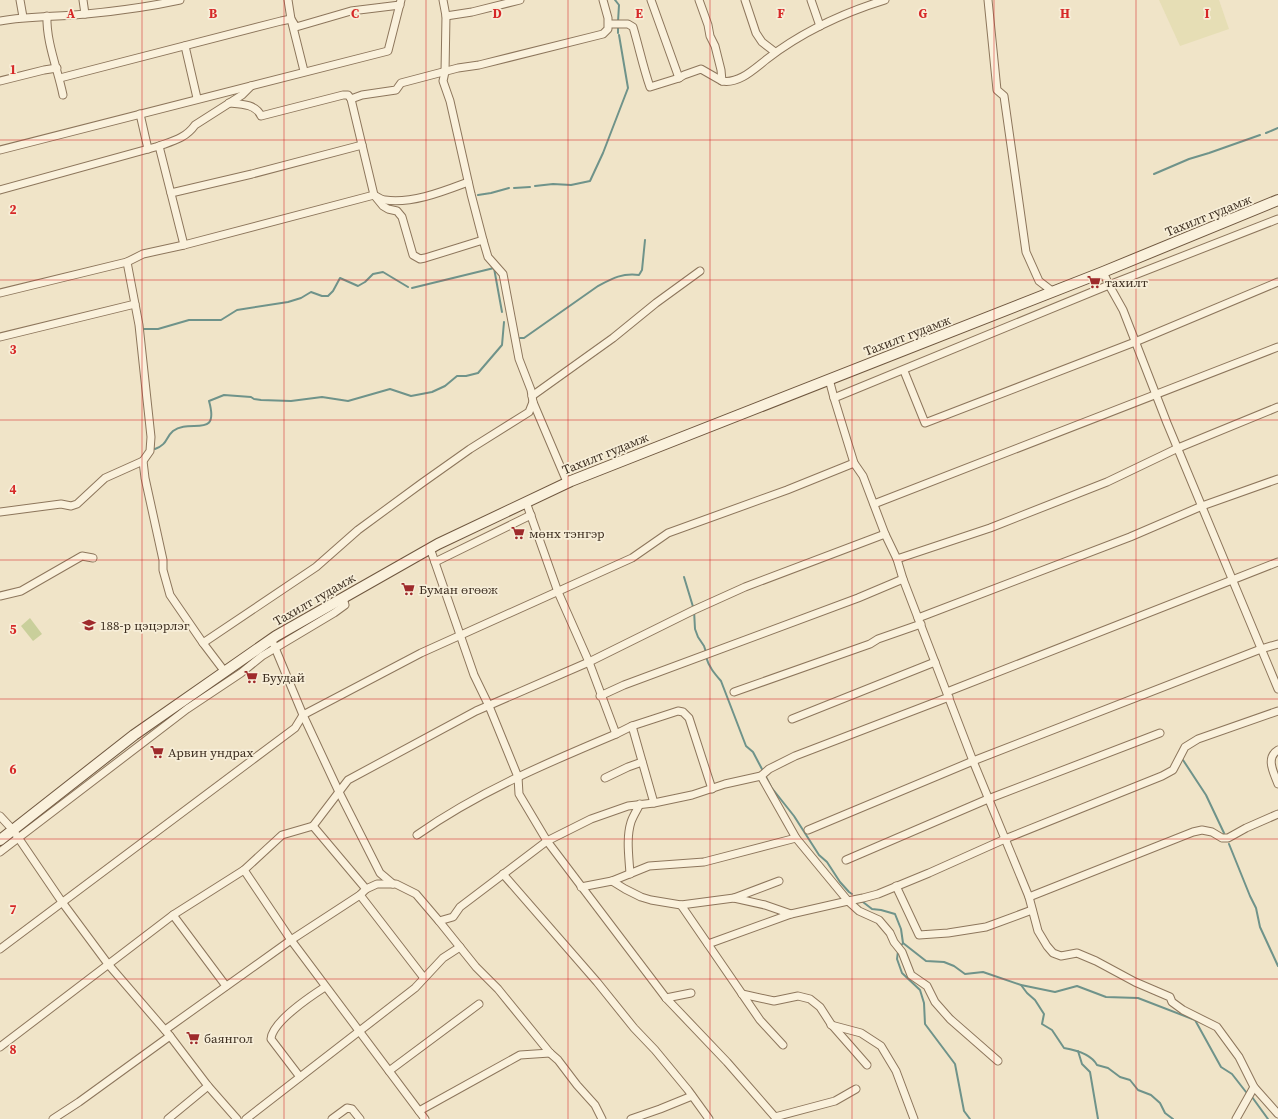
<svg xmlns="http://www.w3.org/2000/svg" width="1278" height="1119" font-family="'Source Serif 4',serif">
<rect width="100%" height="100%" fill="#f0e4c8"/>
<path fill="#e6deb5" d="M1159 0H1219L1229 29 1180 46Z"/>
<path fill="#c9cf9b" d="M30 618 42 634 33 641 21 626Z"/>
<g fill="none" stroke-linecap="round" stroke-linejoin="round">
<g stroke="#6f938a" stroke-width="2">
<path d="M615 0 619 5 618 22"/>
<path d="M618 26V33"/>
<path d="M1266 133 1278 128"/>
<path d="M1154 174 1189 159 1209 153 1260 135"/>
<path d="M535 186 553 184 571 185 590 181 603 153 628 88 619 35"/>
<path d="M514 188 530 187"/>
<path d="M478 195 491 193 509 188"/>
<path d="M412 288 494 268 502 312"/>
<path d="M144 329H158L189 320H221L237 310 288 302 301 298 311 292 322 296H328L333 291 340 278 358 286 365 282 373 274 383 272 408 287"/>
<path d="M520 338H524L598 286C613 278 622 273 639 275L642 270 645 240"/>
<path d="M155 449C168 444 165 438 173 431 190 418 220 440 209 401L224 395 251 397 254 399 261 400 291 401 322 397 348 401 390 389 411 396 432 392 445 386 457 376H466L478 373 502 345 504 322"/>
<path d="M684 577 694 610 695 629 698 637 704 646 706 652"/>
<path d="M706 657C709 667 714 673 721 681L746 746 753 752 763 771"/>
<path d="M1183 760 1206 795 1224 833"/>
<path d="M765 775 771 787 794 816 819 855 827 862 840 882 849 892 852 894"/>
<path d="M1229 844 1250 896 1256 908 1260 927 1278 966"/>
<path d="M863 902 872 909 881 910 895 914 901 929 903 943 900 947"/>
<path d="M903 943 926 961 944 962 954 966 965 974 983 972 1021 985 1027 993 1035 1000 1044 1014 1042 1024 1052 1030 1064 1048C1076 1050 1091 1054 1097 1065L1108 1068 1120 1077 1130 1080 1138 1090 1151 1095 1160 1103 1165 1113 1173 1119"/>
<path d="M898 951 897 959 902 973 920 990 924 1003 925 1024 955 1064 964 1111 970 1119"/>
<path d="M1021 985 1055 992 1077 986 1106 997 1138 998 1195 1020 1221 1067 1232 1074 1246 1092"/>
<path d="M1078 1051 1082 1064 1090 1072 1098 1119"/>
<path d="M1252 1097 1268 1119"/>
</g>
<g stroke="#8d765c" stroke-width="9">
<g id="street">
<path d="M20 0 23 17"/>
<path d="M83 0 85 14"/>
<path d="M288 0 291 19 304 71"/>
<path d="M443 0 446 16 445 72 443 81 450 101 471 194 483 240 488 257 503 274 519 359 531 390 533 402 567 482"/>
<path d="M651 0 679 78 684 75 701 69 722 81"/>
<path d="M699 0 708 25 710 36 715 46 721 70 722 81C739 84 754 69 767 59 802 32 843 13 885 0"/>
<path d="M745 0 756 33 762 42 775 52"/>
<path d="M811 0 820 26"/>
<path d="M988 0 997 90 1004 96 1026 252 1039 281 1052 291"/>
<path d="M47 16C46 42 58 70 63 95"/>
<path d="M446 16 472 12 520 0"/>
<path d="M0 21C29 16 57 17 86 14 117 11 148 7 180 0"/>
<path d="M609 24H628L633 27C639 47 643 67 650 87L679 78"/>
<path d="M185 46 197 98"/>
<path d="M60 78 281 21 291 19 296 27 351 11 400 5"/>
<path d="M0 81 44 70 57 68"/>
<path d="M351 99 362 95 396 90 401 83 458 68 479 65 603 34 608 29V18L603 0"/>
<path d="M229 103C241 104 256 104 261 116L343 95H348L351 99 374 195 383 206 388 209 397 211 402 217 413 255 420 259 425 258 483 240"/>
<path d="M140 114 148 149"/>
<path d="M159 146 184 245"/>
<path d="M0 150 388 51 401 0"/>
<path d="M0 190 159 146C173 141 186 138 195 125L242 95 251 86"/>
<path d="M171 193 252 174 362 145"/>
<path d="M1103 272 1109 285 1123 310 1167 423 1278 689"/>
<path d="M0 293 127 262"/>
<path d="M0 337 135 304"/>
<path d="M904 371 925 423 1135 342 1278 282"/>
<path d="M829 379 834 398 854 463 863 476 885 534 897 559 903 579 973 761 1029 897 1038 931 1047 946 1053 953 1061 956 1077 953 1096 961 1135 982 1170 997 1172 1002 1183 1010 1217 1027 1239 1057 1254 1087 1278 1114"/>
<path d="M532 396 613 338 656 303 700 271"/>
<path d="M834 398 1109 285 1278 219"/>
<path d="M526 502 558 592 589 662 616 734 632 726 654 803"/>
<path d="M874 504 1278 347"/>
<path d="M0 512 61 504 71 506 77 504 105 478 143 461"/>
<path d="M430 548 474 675 489 706 518 777 519 794 547 841 666 998 727 1062 775 1117 835 1101 856 1089"/>
<path d="M897 559 990 528 1107 482 1178 448 1278 407"/>
<path d="M435 562 531 515"/>
<path d="M0 596 21 591 82 556 93 558"/>
<path d="M918 618 1130 537 1202 506 1278 479"/>
<path d="M203 643 316 567 358 530 422 483 470 449 529 412 533 402"/>
<path d="M273 643 303 715 339 792 380 873 393 884"/>
<path d="M225 672 203 643 170 595 163 570V560L145 478 143 461 150 451 151 437 139 325 127 262 143 254 184 245 374 195C378 197 381 200 385 200 412 204 444 191 468 182"/>
<path d="M734 692 870 644 878 639 921 624"/>
<path d="M947 692 1278 562"/>
<path d="M600 696 624 685 858 598 903 579"/>
<path d="M792 719 935 662"/>
<path d="M632 726 678 711 683 712 689 718 712 789"/>
<path d="M1278 750C1265 758 1274 773 1278 784"/>
<path d="M761 776 796 838 848 901 859 911 879 920 890 933 894 942 902 952 911 975 927 986 935 1002 950 1019 998 1061"/>
<path d="M605 778 628 767 642 762"/>
<path d="M0 816 13 830 62 902 108 964 170 1036 208 1086 237 1119"/>
<path d="M313 826 366 889 377 884H396L416 894 439 921"/>
<path d="M808 830 973 761 1261 649 1278 644"/>
<path d="M417 835C478 792 547 763 616 734"/>
<path d="M0 852 187 709 241 673 262 656 334 613 345 605 343 598"/>
<path d="M846 860 988 799 1160 733"/>
<path d="M244 870 291 940 425 1119"/>
<path d="M503 874 597 982 634 1028 655 1050 688 1090 709 1119"/>
<path d="M630 874C629 857 626 838 631 822 633 816 637 810 640 804"/>
<path d="M612 881 625 889 641 897 651 900 681 905 734 898 765 905 791 914"/>
<path d="M896 886 919 935 948 933 986 927 1032 910"/>
<path d="M581 887 612 881 649 866 704 862 796 838"/>
<path d="M360 895 424 978"/>
<path d="M1029 897 1193 832 1202 830 1212 832 1222 838H1228L1246 828 1278 814"/>
<path d="M734 898 779 881"/>
<path d="M681 905 760 1020 783 1045"/>
<path d="M173 915 226 986"/>
<path d="M708 944 791 914 848 901 863 898 878 894 929 873 1005 839 1162 776 1173 770 1185 747 1198 739 1278 711"/>
<path d="M0 949 295 728 303 715 421 653 632 558 668 533 787 490 854 463"/>
<path d="M742 994 774 1001 798 996 810 999 820 1007 831 1024 867 1065"/>
<path d="M666 998 691 993"/>
<path d="M831 1025 861 1033 881 1046 896 1071 914 1119"/>
<path d="M165 1030 291 940 360 895 366 889"/>
<path d="M0 1047 173 915 244 870 282 835 313 826 348 780 476 711 589 662 694 610 745 587 885 534"/>
<path d="M389 1071 479 1004"/>
<path d="M300 1077 271 1039C272 1022 311 996 325 987"/>
<path d="M419 1111 520 1055 550 1053"/>
<path d="M53 1119 79 1102 170 1036"/>
<path d="M168 1119 208 1086"/>
<path d="M246 1119 415 988 443 958 460 947"/>
<path d="M332 1119 347 1108 352 1109 360 1119"/>
<path d="M602 1119 595 1105 577 1085 558 1060 550 1053 498 989 476 967 439 921 453 917 460 907 547 841 591 819 628 806 654 803 692 795 725 784 761 776 769 769 795 756 949 697"/>
<path d="M631 1119 660 1109 692 1096"/>
<path d="M1236 1119 1254 1087"/>
</g>
</g>
<g stroke="#6f573f" stroke-width="12">
<path id="secondary" d="M0 840 134 735 276 636 438 544 571 481 1103 272 1278 200"/>
</g>
<use href="#street" stroke="#faf1dc" stroke-width="7"/>
<use href="#secondary" stroke="#faf1dc" stroke-width="10"/>
</g>
<path fill="none" stroke="#d62828" stroke-width="1" stroke-opacity="0.55" d="M142 0V1119M284 0V1119M426 0V1119M568 0V1119M710 0V1119M852 0V1119M994 0V1119M1136 0V1119M0 140H1278M0 280H1278M0 420H1278M0 560H1278M0 699H1278M0 839H1278M0 979H1278"/>
<defs>
<g id="supermarket-bare" transform="scale(1.08)"><path d="M-6-5.5h2.5l.6 2H6L4.5 2H-2.5L-4.4-4H-6ZM-1.5 3.2a1.3 1.3 0 1 0 .1 0ZM3 3.2a1.3 1.3 0 1 0 .1 0Z" fill="#9e2a2b" stroke="#f7eed8" stroke-width="2.5" paint-order="stroke"/></g>
<g id="school-bare" transform="scale(1.08)"><path d="M0-5L7-2L0 1L-7-2ZM-4 1L0 2.5L4 1V4Q0 6-4 4Z" fill="#9e2a2b" stroke="#f7eed8" stroke-width="2.5" paint-order="stroke"/></g>
</defs>
<g fill-rule="evenodd">
<use href="#supermarket-bare" x="1094" y="282"/>
<use href="#supermarket-bare" x="518" y="533"/>
<use href="#supermarket-bare" x="408" y="589"/>
<use href="#school-bare" x="89" y="625"/>
<use href="#supermarket-bare" x="251" y="677"/>
<use href="#supermarket-bare" x="157" y="752"/>
<use href="#supermarket-bare" x="193" y="1038"/>
</g>
<g text-anchor="middle" stroke-width="3.5" stroke-linejoin="round" paint-order="stroke">
<g font-size="13" fill="#3d2e20" stroke="#f7eed8">
<text transform="translate(1208 215) rotate(-22)" y="5">Тахилт гудамж</text>
<text transform="translate(907 335) rotate(-21)" y="5">Тахилт гудамж</text>
<text transform="translate(605 453) rotate(-22)" y="5">Тахилт гудамж</text>
<text transform="translate(314 599) rotate(-30)" y="5">Тахилт гудамж</text>
</g>
<g font-size="13" fill="#3d2e20" stroke="#f7eed8" text-anchor="start">
<text x="1105" y="287">тахилт</text>
<text x="529" y="538">мөнх тэнгэр</text>
<text x="419" y="594">Буман өгөөж</text>
<text x="100" y="630">188-р цэцэрлэг</text>
<text x="262" y="682">Буудай</text>
<text x="168" y="757">Арвин ундрах</text>
<text x="204" y="1043">баянгол</text>
</g>
</g>
<g font-size="13" text-anchor="middle" font-weight="bold" fill="#d62828" stroke="#f7eed8" stroke-width="3.5" stroke-linejoin="round" paint-order="stroke">
<text x="71" y="18">A</text>
<text x="213" y="18">B</text>
<text x="355" y="18">C</text>
<text x="497" y="18">D</text>
<text x="639" y="18">E</text>
<text x="781" y="18">F</text>
<text x="923" y="18">G</text>
<text x="1065" y="18">H</text>
<text x="1207" y="18">I</text>
<text x="13" y="74">1</text>
<text x="13" y="214">2</text>
<text x="13" y="354">3</text>
<text x="13" y="494">4</text>
<text x="13" y="634">5</text>
<text x="13" y="774">6</text>
<text x="13" y="914">7</text>
<text x="13" y="1054">8</text>
</g>
</svg>
